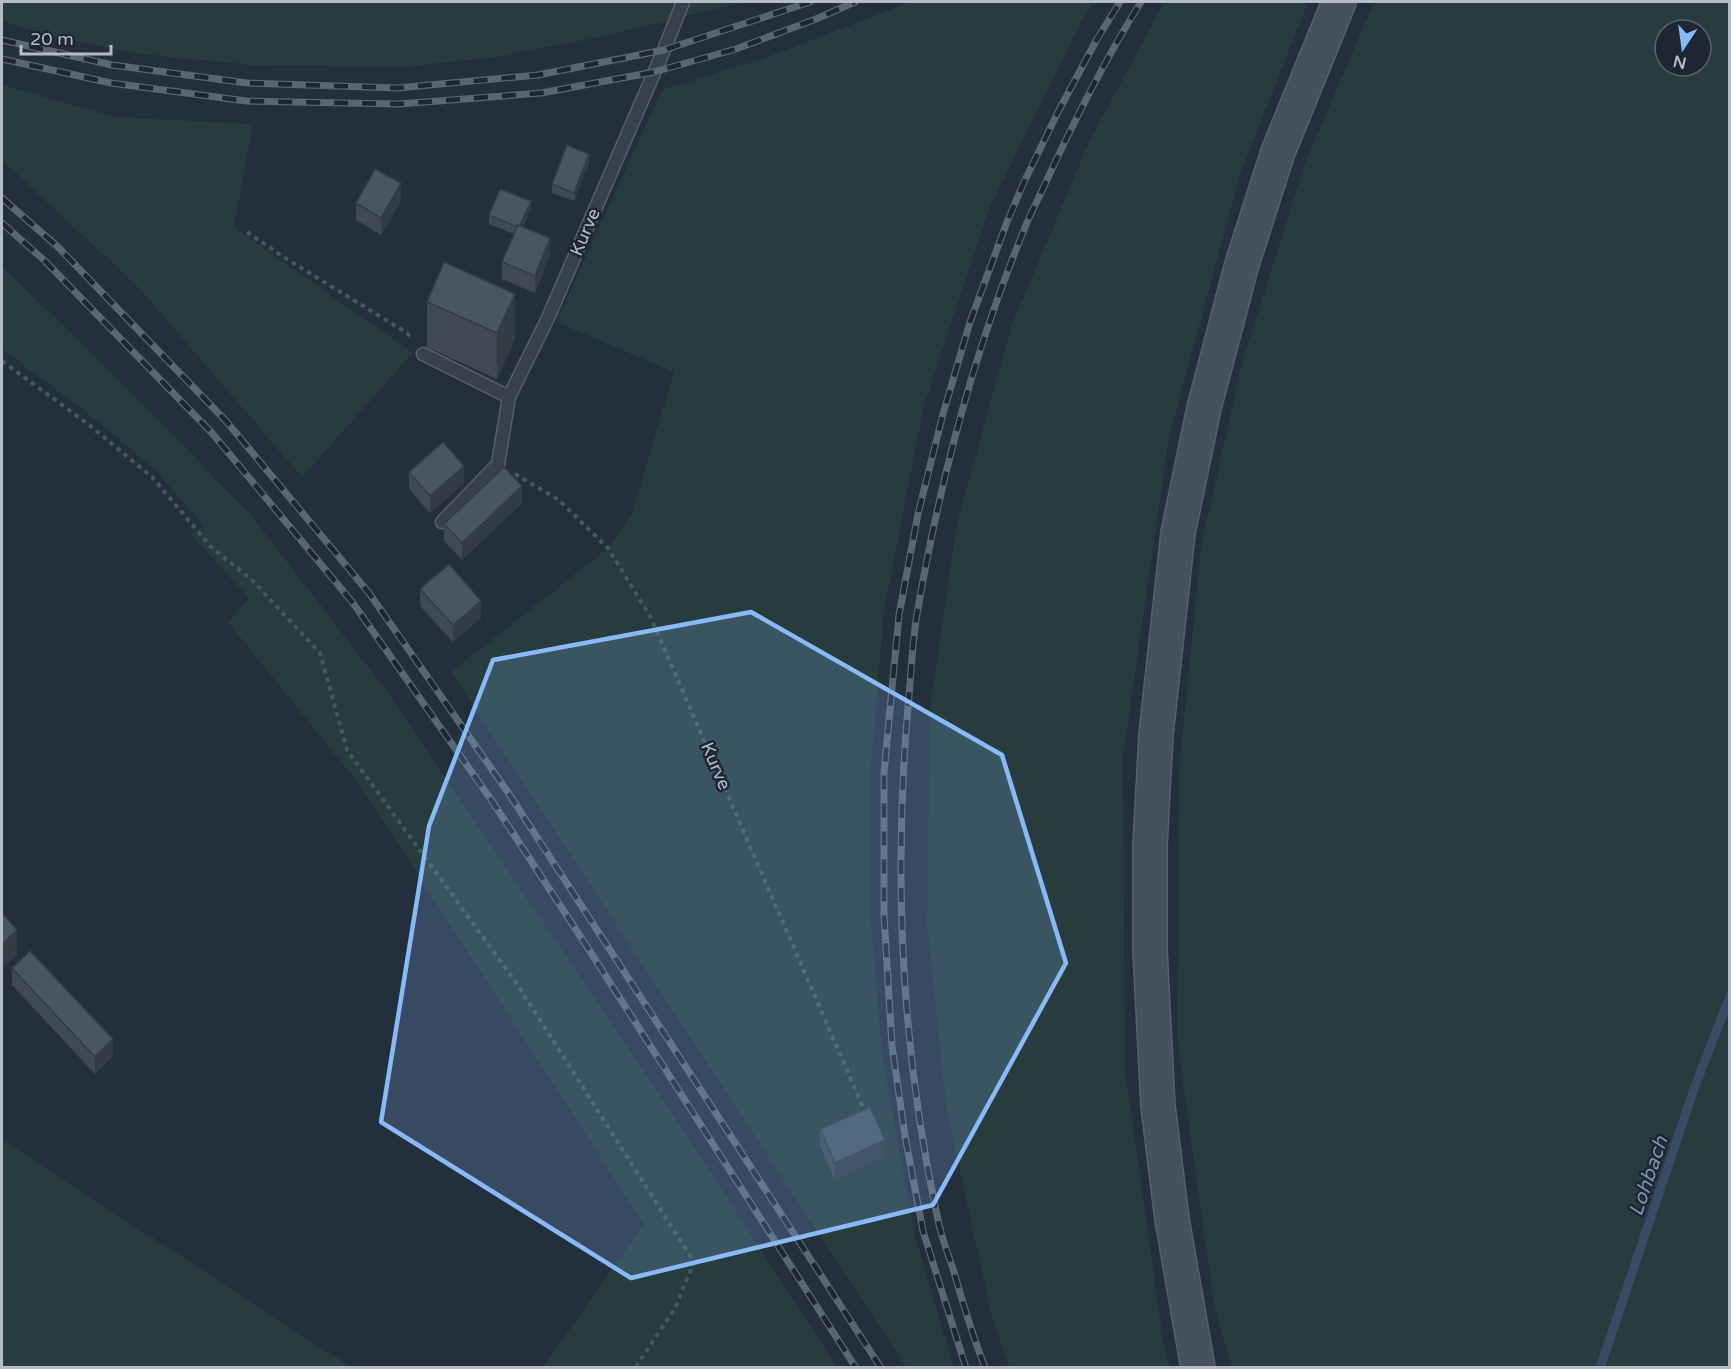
<svg xmlns="http://www.w3.org/2000/svg" width="1731" height="1369" font-family="'Varela Round',sans-serif">
<rect width="100%" height="100%" fill="#242f3d"/>
<g fill="#263c3e" fill-rule="evenodd">
<path d="M2 2H745L590 39 493 57 402 67 252 65 141 54 50 36 2 21Z"/>
<path d="M910 2H1093L1082 21 989 209 924 406 884 611 870 776V912L882 1054 915 1236 954 1367H906L451 672 608 548 632 513 674 372 556 322 662 90 765 58Z"/>
<path d="M1164 2H1308L1241 172 1169 437 1123 757 1125 1066 1163 1341 1170 1367H1010L993 1322 947 1112 927 923 930 708 957 522 1012 324 1090 140Z"/>
<path d="M1374 2H1729V1367H1232L1214 1307 1177 1038 1179 770 1201 547 1242 363 1305 163ZM1665 30H1701V66H1665Z"/>
<path d="M2 85 115 117 253 124 234 227 413 353 302 477 140 289 2 160Z"/>
<path d="M2 266 126 387 250 514 384 687 670 1110 837 1367H543L644 1224 361 787 228 622 249 598 190 533 204 526 157 472 100 423 2 349Z"/>
<path d="M2 1139 41 1165 351 1367H2Z"/>
</g>
<g fill="none" stroke-linecap="round" stroke-linejoin="round">
<path stroke="#374c64" stroke-width="9" d="M1600 1368 1694 1089 1730 996"/>
<g stroke="#565f6b" stroke-width="15">
<g id="lane">
<path d="M423 354 509 397"/>
<path d="M442 522 498 464 509 397 548 318 664 50 683 2"/>
</g>
</g>
<g stroke="#565f6b" stroke-width="36">
<path id="secondary" d="M1198 1368 1172 1219 1158 1106 1150 950V845L1156 735 1178 533 1204 408 1242 264 1278 152 1339 2"/>
</g>
<g stroke="#43595b" stroke-width="4" stroke-dasharray="4.5 4.5" stroke-linecap="butt">
<path d="M247 232 282 256 407 333 412 339"/>
<path d="M2 361 88 424 153 478 211 547 252 580 320 653 347 750 517 984 694 1262 675 1308 635 1368"/>
<path d="M515 474 559 500 608 548 651 618 866 1114"/>
</g>
<use href="#lane" stroke="#37414d" stroke-width="12"/>
<use href="#secondary" stroke="#465160" stroke-width="33"/>
<g stroke="#596674" stroke-width="7">
<g id="rail">
<path d="M2 40 112 65 247 83 397 88 538 75 664 50 810 2"/>
<path d="M2 59 111 83 246 101 399 104 541 93 654 72 736 49 816 19 855 2"/>
<path d="M2 198 58 247 226 421 369 593 507 791 881 1368"/>
<path d="M2 223 45 261 212 433 353 603 492 801 584 942 856 1368"/>
<path d="M966 1368 923 1231 905 1136 892 1046 884 915V773L899 615 918 514 943 414 970 322 1007 222 1024 182 1058 112 1097 39 1120 2"/>
<path d="M985 1368C973 1336 963 1304 954 1272 949 1257 943 1241 939 1225 902 1056 893 879 908 707 911 676 912 644 917 614 939 485 974 351 1024 230 1030 214 1038 200 1045 184 1074 121 1104 61 1141 2"/>
</g>
</g>
<use href="#rail" stroke="#1d2632" stroke-width="4.5" stroke-dasharray="14" stroke-linecap="butt"/>
</g>
<g fill="#3e4955">
<path d="M589 163 574 201 552 193V184Z"/>
<path d="M401 201 381 235 356 220V203Z"/>
<path d="M531 209 523 227 550 255 535 293 502 279V262L514 234 489 224V215Z"/>
<path d="M427 302 515 339 497 379 427 347Z"/>
<path d="M409 472 464 483 430 513 409 489Z"/>
<path d="M522 503 462 560 444 541V524Z"/>
<path d="M420 589 481 618 453 642 420 606Z"/>
<path d="M12 968 113 1056 95 1074 12 985Z"/>
<path d="M820 1129 885 1157 835 1180 820 1146Z"/>
</g>
<g fill="#323c45">
<path d="M589 154V163L574 201V193Z"/>
<path d="M401 183V201L381 235V218Z"/>
<path d="M531 201V209L519 237V228Z"/>
<path d="M550 238V255L535 293V276Z"/>
<path d="M515 294V339L497 379V333Z"/>
<path d="M464 466V483L430 513V496Z"/>
<path d="M522 486V503L462 560V543Z"/>
<path d="M481 601V618L453 642V625Z"/>
<path d="M17 930V955L2 969V944Z"/>
<path d="M113 1039V1056L95 1074V1057Z"/>
<path d="M885 1140V1157L835 1180V1163Z"/>
</g>
<g fill="#485563" stroke="#323c45" stroke-width="1.5">
<path d="M567 145 589 154 574 193 552 184Z"/>
<path d="M375 169 401 183 381 218 356 203Z"/>
<path d="M500 189 531 201 520 226 518 225 517 227 489 215Z"/>
<path d="M518 225 550 238 535 276 502 262Z"/>
<path d="M444 262 515 294 497 333 427 302Z"/>
<path d="M443 442 464 466 430 496 409 472Z"/>
<path d="M504 467 522 486 462 543 444 524Z"/>
<path d="M449 564 481 601 453 625 420 589Z"/>
<path d="M2 913 17 930 2 944Z"/>
<path d="M30 951 113 1039 95 1057 12 968Z"/>
<path d="M870 1107 885 1140 835 1163 820 1129Z"/>
</g>
<path fill="#89b9f7" fill-opacity="0.2" stroke="#89b9f7" stroke-width="4.5" stroke-linejoin="round" d="M751 612 1002 755 1066 963 933 1205 631 1278 381 1122 429 826 493 660Z"/>
<g text-anchor="middle" stroke-width="5" stroke-linejoin="round" paint-order="stroke">
<g font-size="18" fill="#b3bcc8" stroke="#1d2632">
<text transform="translate(585 232) rotate(-67)" y="6">Kurve</text>
<text transform="translate(716 766) rotate(67)" y="6">Kurve</text>
</g>
<g font-size="20" font-style="italic" fill="#7b94b0" stroke="#1d2632">
<text transform="translate(1648 1176) rotate(-71)" y="7">Lohbach</text>
</g>
</g>
<rect width="1731" height="1369" fill="none" stroke="#b3bcc8" stroke-width="6"/>
<g transform="translate(1683 48) rotate(193)"><circle r="28" fill="#1d2632" stroke="#59626e" stroke-width="1.5"/>
<path d="M0-4.5L10 22L0 15L-10 22Z" fill="#89b9f7"/>
<text y="-9" font-size="16" font-weight="bold" text-anchor="middle" fill="#b3bcc8">N</text>
</g>
<path d="M21 45v9h90v-9" fill="none" stroke="#b3bcc8" stroke-width="3"/>
<text x="30" y="45" font-size="18" fill="#b3bcc8" stroke="#1d2632" stroke-width="4.5" paint-order="stroke">20 m</text>
</svg>
